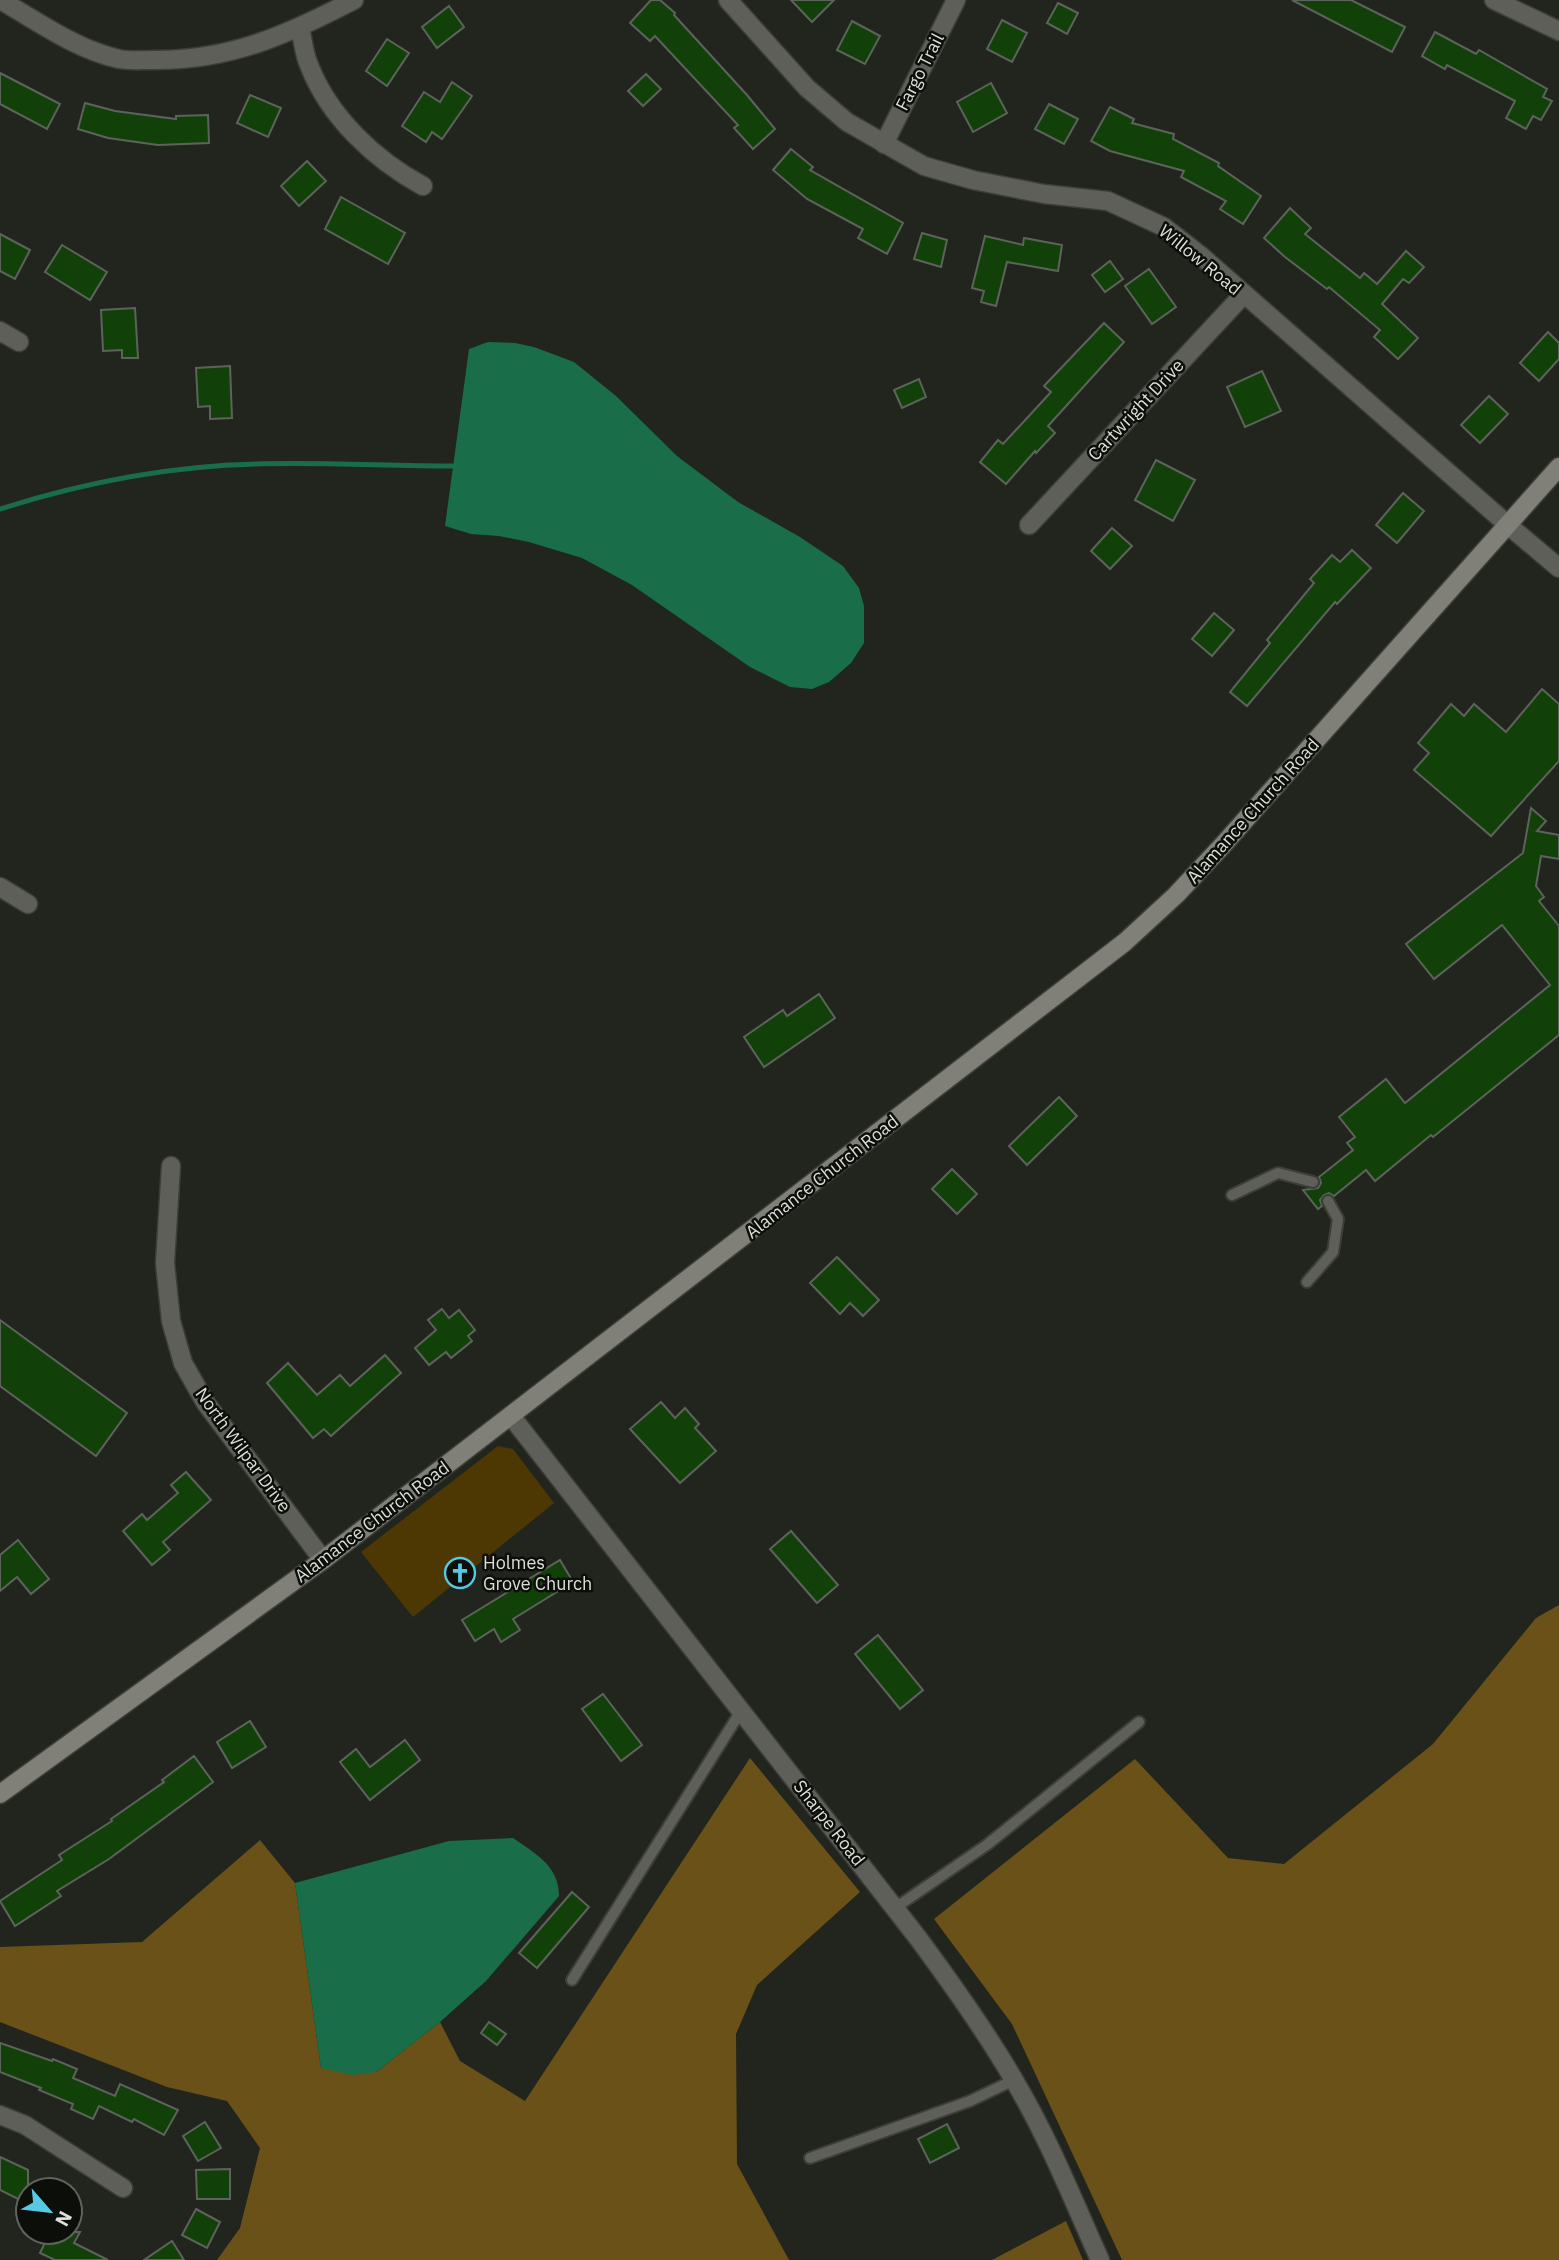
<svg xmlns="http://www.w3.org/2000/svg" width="1559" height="2260" font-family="'IBM Plex Sans',sans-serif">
<rect width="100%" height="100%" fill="#22251d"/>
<path fill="#4d3803" d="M498 1446 513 1449 554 1503 413 1617 361 1552Z"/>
<g fill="#695118">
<path d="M1559 1605V2260H1122L1012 2024 934 1919 1135 1759 1228 1858 1284 1864 1433 1744 1536 1618Z"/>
<path d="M750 1758 860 1892 757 1985 736 2034 737 2164 789 2260H217L240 2228 260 2148 227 2101 167 2087 0 2022V1947L142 1942 260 1840 295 1883 321 2068 376 2072 440 2022 460 2061 525 2101Z"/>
<path d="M1066 2221 1083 2260H992Z"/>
</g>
<g fill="#196e49">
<path d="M488 342 515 343 534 347 574 362 616 396 677 456 738 502 800 537 843 566 859 588 864 606V643L851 663 829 682 812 689 790 687 750 667 632 585 582 558 529 542 499 536 471 534 445 526 469 349Z"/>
<path d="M513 1838C536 1854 559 1866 559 1896L486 1981 440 2022 376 2072 352 2075 321 2068 295 1883 449 1841Z"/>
</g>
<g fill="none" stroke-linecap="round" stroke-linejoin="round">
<path stroke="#196e49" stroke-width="5" d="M0 509C82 483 170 466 256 464 321 462 387 466 453 466L457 469"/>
</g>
<g fill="#114108" stroke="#5d635c" stroke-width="2">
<path d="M651 0H660L675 13 674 15 747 95 775 129 753 149 734 128 738 125 655 36 650 41 630 23Z"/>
<path d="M791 0H834L812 22Z"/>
<path d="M1292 0H1351L1405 27 1392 52Z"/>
<path d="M1058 3 1078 13 1067 34 1047 23Z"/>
<path d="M449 6 464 27 437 48 422 27Z"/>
<path d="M1002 20 1027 33 1012 62 987 49Z"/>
<path d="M852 21 880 36 865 64 837 50Z"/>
<path d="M1435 32 1476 54 1479 50 1547 89 1543 97 1552 101 1541 120 1533 116 1526 129 1506 118 1515 101 1447 65 1445 69 1422 56Z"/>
<path d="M387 39 409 53 387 86 366 71Z"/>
<path d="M0 73 60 104 47 129 0 104Z"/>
<path d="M646 74 661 89 643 106 628 91Z"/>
<path d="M452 82 472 96 442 139 432 132 426 142 402 126 424 92 440 102Z"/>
<path d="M991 83 1007 113 973 132 957 102Z"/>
<path d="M250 95 281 108 268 137 237 123Z"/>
<path d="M85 103 115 111 176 119V116L208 115 209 143 158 145 108 138 78 129Z"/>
<path d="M1049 104 1078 119 1064 144 1035 129Z"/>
<path d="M1110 107 1134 119 1132 123 1174 134 1173 139 1219 163 1218 166 1261 196 1243 224 1220 209 1226 201 1181 177 1184 171 1110 151 1091 141Z"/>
<path d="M791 149 813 167 810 170 903 223 887 254 858 238 863 229 807 199 773 170Z"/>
<path d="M307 161 326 181 299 206 281 186Z"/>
<path d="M341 197 405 233 388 264 325 229Z"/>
<path d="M1290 208 1311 228 1305 234 1360 278 1364 273 1377 284 1406 251 1424 267 1409 283 1403 279 1382 304 1418 338 1398 359 1374 337 1380 330 1329 287 1327 289 1285 257 1264 238Z"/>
<path d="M922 233 947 240 941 267 914 259Z"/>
<path d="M0 234 30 250 15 279 0 271Z"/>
<path d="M985 236 1023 245 1024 238 1062 245 1058 271 1007 262 996 306 981 302 984 291 972 288Z"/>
<path d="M62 245 107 272 90 300 45 272Z"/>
<path d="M1110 261 1123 279 1105 292 1092 275Z"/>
<path d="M1149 269 1176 307 1152 324 1125 286Z"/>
<path d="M135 308 138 358H122V350L103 351 101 310Z"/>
<path d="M1104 323 1124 342 1048 426 1055 433 1036 453 1035 451 1006 484 980 462 998 440 1003 444 1051 392 1044 386Z"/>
<path d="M1548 332 1559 343V359L1539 381 1520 363Z"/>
<path d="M230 366 232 418 210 419V406L198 407 196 368Z"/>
<path d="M1262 371 1281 411 1245 427 1227 387Z"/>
<path d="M919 379 926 397 902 408 894 390Z"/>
<path d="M1489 396 1508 414 1480 443 1461 425Z"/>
<path d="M1156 460 1195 480 1173 521 1135 500Z"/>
<path d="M1403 493 1424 511 1397 543 1376 525Z"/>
<path d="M1112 528 1132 546 1110 569 1091 551Z"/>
<path d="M1352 550 1371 568 1337 604 1335 602 1247 706 1230 692 1270 643 1267 640 1314 583 1310 579 1332 555 1340 562Z"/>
<path d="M1214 613 1234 630 1212 656 1192 639Z"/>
<path d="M1542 689 1559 704V761L1491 836 1414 770 1429 753 1418 743 1451 704 1464 716 1474 704 1506 732Z"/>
<path d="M1531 808 1546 821 1537 831 1559 835V859L1541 856 1536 886 1544 897 1539 901 1559 926V1035L1433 1137 1431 1135 1375 1181 1366 1170 1334 1196 1329 1193 1324 1195 1320 1200 1322 1206 1318 1209 1303 1190 1318 1188 1321 1183 1319 1177 1353 1150 1347 1143 1355 1137 1339 1117 1386 1079 1405 1103 1550 985 1502 925 1434 979 1406 944 1523 853Z"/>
<path d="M819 994 835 1018 764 1067 744 1037 783 1010 787 1016Z"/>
<path d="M1059 1097 1077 1116 1027 1165 1009 1146Z"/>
<path d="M952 1169 977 1194 957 1214 932 1189Z"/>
<path d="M837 1257 879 1300 863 1316 850 1303 840 1314 810 1283Z"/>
<path d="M442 1309 449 1318 459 1310 475 1330 468 1336 472 1341 451 1358 446 1352 429 1365 415 1348 436 1330 428 1320Z"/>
<path d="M0 1320 127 1413 96 1456 0 1386Z"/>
<path d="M385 1355 401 1373 331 1436 324 1429 313 1438 267 1383 288 1363 317 1395 340 1375 350 1386Z"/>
<path d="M661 1402 675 1418 685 1408 699 1424 695 1428 716 1451 680 1483 630 1429Z"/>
<path d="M186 1472 211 1500 163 1542 170 1550 152 1565 123 1531 142 1514 147 1520 178 1493 171 1485Z"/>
<path d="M791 1531 838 1585 817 1603 770 1549Z"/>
<path d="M18 1540 49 1579 31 1594 17 1577 0 1591V1555Z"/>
<path d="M560 1560 573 1582 513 1619 520 1630 501 1642 494 1629 475 1641 462 1620Z"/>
<path d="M878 1635 923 1690 900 1709 855 1654Z"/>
<path d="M603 1694 642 1745 621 1761 582 1709Z"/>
<path d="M250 1721 266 1747 232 1768 217 1742Z"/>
<path d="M405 1740 420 1760 370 1800 340 1762 356 1749 370 1767Z"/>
<path d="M194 1756 213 1782 109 1859 57 1891 61 1896 15 1926 0 1901 62 1860 59 1855 112 1821 111 1819 164 1782 162 1780Z"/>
<path d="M572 1892 589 1907 537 1968 519 1953Z"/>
<path d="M489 2022 506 2034 497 2045 481 2033Z"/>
<path d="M0 2043 52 2061 53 2059 77 2069 73 2078 115 2096 120 2084 178 2110 164 2135 134 2119 132 2122 99 2106 93 2119 71 2109 73 2104 39 2090 41 2088 0 2072Z"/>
<path d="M205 2122 221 2148 198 2161 183 2136Z"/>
<path d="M947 2124 959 2148 930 2163 918 2139Z"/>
<path d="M0 2157 28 2170V2204L0 2190Z"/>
<path d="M230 2169V2199H197L196 2170Z"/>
<path d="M196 2209 220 2222 207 2248 182 2235Z"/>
<path d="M50 2232H80L74 2243 108 2260H55L40 2253Z"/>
<path d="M172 2241 184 2260H144Z"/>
</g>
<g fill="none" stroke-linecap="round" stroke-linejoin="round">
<g stroke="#3c3f37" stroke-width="14">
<g id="service">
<path d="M1232 1195 1278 1173 1313 1182"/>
<path d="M1307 1282 1333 1252 1338 1219 1328 1201"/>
<path d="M895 1908 988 1844 1139 1722"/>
<path d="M572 1980 741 1711"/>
<path d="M810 2158 970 2101 1014 2080"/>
</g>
</g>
<g stroke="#3c3f37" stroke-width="21">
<g id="minor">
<path d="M0 0C39 22 75 49 119 59 129 61 141 60 152 60 229 61 287 35 354 0"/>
<path d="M728 0 807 88 847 122 924 166 973 180 1044 194 1108 201 1164 227 1200 255 1508 525"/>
<path d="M1494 0 1559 31"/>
<path d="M300 28C303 40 304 54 309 65 329 117 375 160 423 186"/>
<path d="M884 144 956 0"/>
<path d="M0 331 19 342"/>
<path d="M1029 525 1243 295"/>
<path d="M0 887 28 904"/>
<path d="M171 1166 165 1263 171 1321 183 1363 205 1402 323 1560"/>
<path d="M0 2115 25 2125 123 2188"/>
</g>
</g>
<g stroke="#3c3f37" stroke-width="21">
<g id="tertiary">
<path d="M1508 525 1559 568"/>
<path d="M511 1416 918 1938C952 1984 985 2030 1014 2080 1048 2137 1073 2200 1100 2260"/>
</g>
</g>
<g stroke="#3c3f37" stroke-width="21">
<path id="secondary" d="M0 1794 323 1560 1125 942 1176 895 1222 846 1559 467"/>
</g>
<use href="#service" stroke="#5f5f5a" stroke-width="10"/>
<use href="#minor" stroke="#5f5f5a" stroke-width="18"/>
<use href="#tertiary" stroke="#5f5f5a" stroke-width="18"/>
<use href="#secondary" stroke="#808079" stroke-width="18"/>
</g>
<defs>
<g id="church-ring" transform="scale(1.575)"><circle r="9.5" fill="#0c0e0a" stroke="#57c9e3" stroke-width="1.5"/><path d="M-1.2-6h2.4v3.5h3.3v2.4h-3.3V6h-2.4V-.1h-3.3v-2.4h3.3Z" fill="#57c9e3"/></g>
</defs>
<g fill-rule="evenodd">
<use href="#church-ring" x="460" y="1573"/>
</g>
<g text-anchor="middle" stroke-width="5" stroke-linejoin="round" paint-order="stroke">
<g font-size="18" fill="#dddfda" stroke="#0c0e0a">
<text transform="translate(920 72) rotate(-63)" y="6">Fargo Trail</text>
<text transform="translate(1200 260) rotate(39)" y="6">Willow Road</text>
<text transform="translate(1136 410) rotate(-47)" y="6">Cartwright Drive</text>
<text transform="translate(1253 811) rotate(-48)" y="6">Alamance Church Road</text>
<text transform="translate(822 1177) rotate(-38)" y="6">Alamance Church Road</text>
<text transform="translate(243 1450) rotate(54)" y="6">North Wilpar Drive</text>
<text transform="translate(372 1522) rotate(-37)" y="6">Alamance Church Road</text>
<text transform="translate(829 1823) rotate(52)" y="6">Sharpe Road</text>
</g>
<g font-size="18" fill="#dddfda" stroke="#0c0e0a" text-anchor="start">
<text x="483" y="1569">Holmes<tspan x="483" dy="21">Grove Church</tspan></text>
</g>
</g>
<g transform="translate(49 2211) rotate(118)"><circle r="33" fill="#0c0e0a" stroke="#60625d" stroke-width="2"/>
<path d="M0-5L12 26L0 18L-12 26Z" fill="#57c9e3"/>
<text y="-10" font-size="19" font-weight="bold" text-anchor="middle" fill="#dddfda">N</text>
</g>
</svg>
